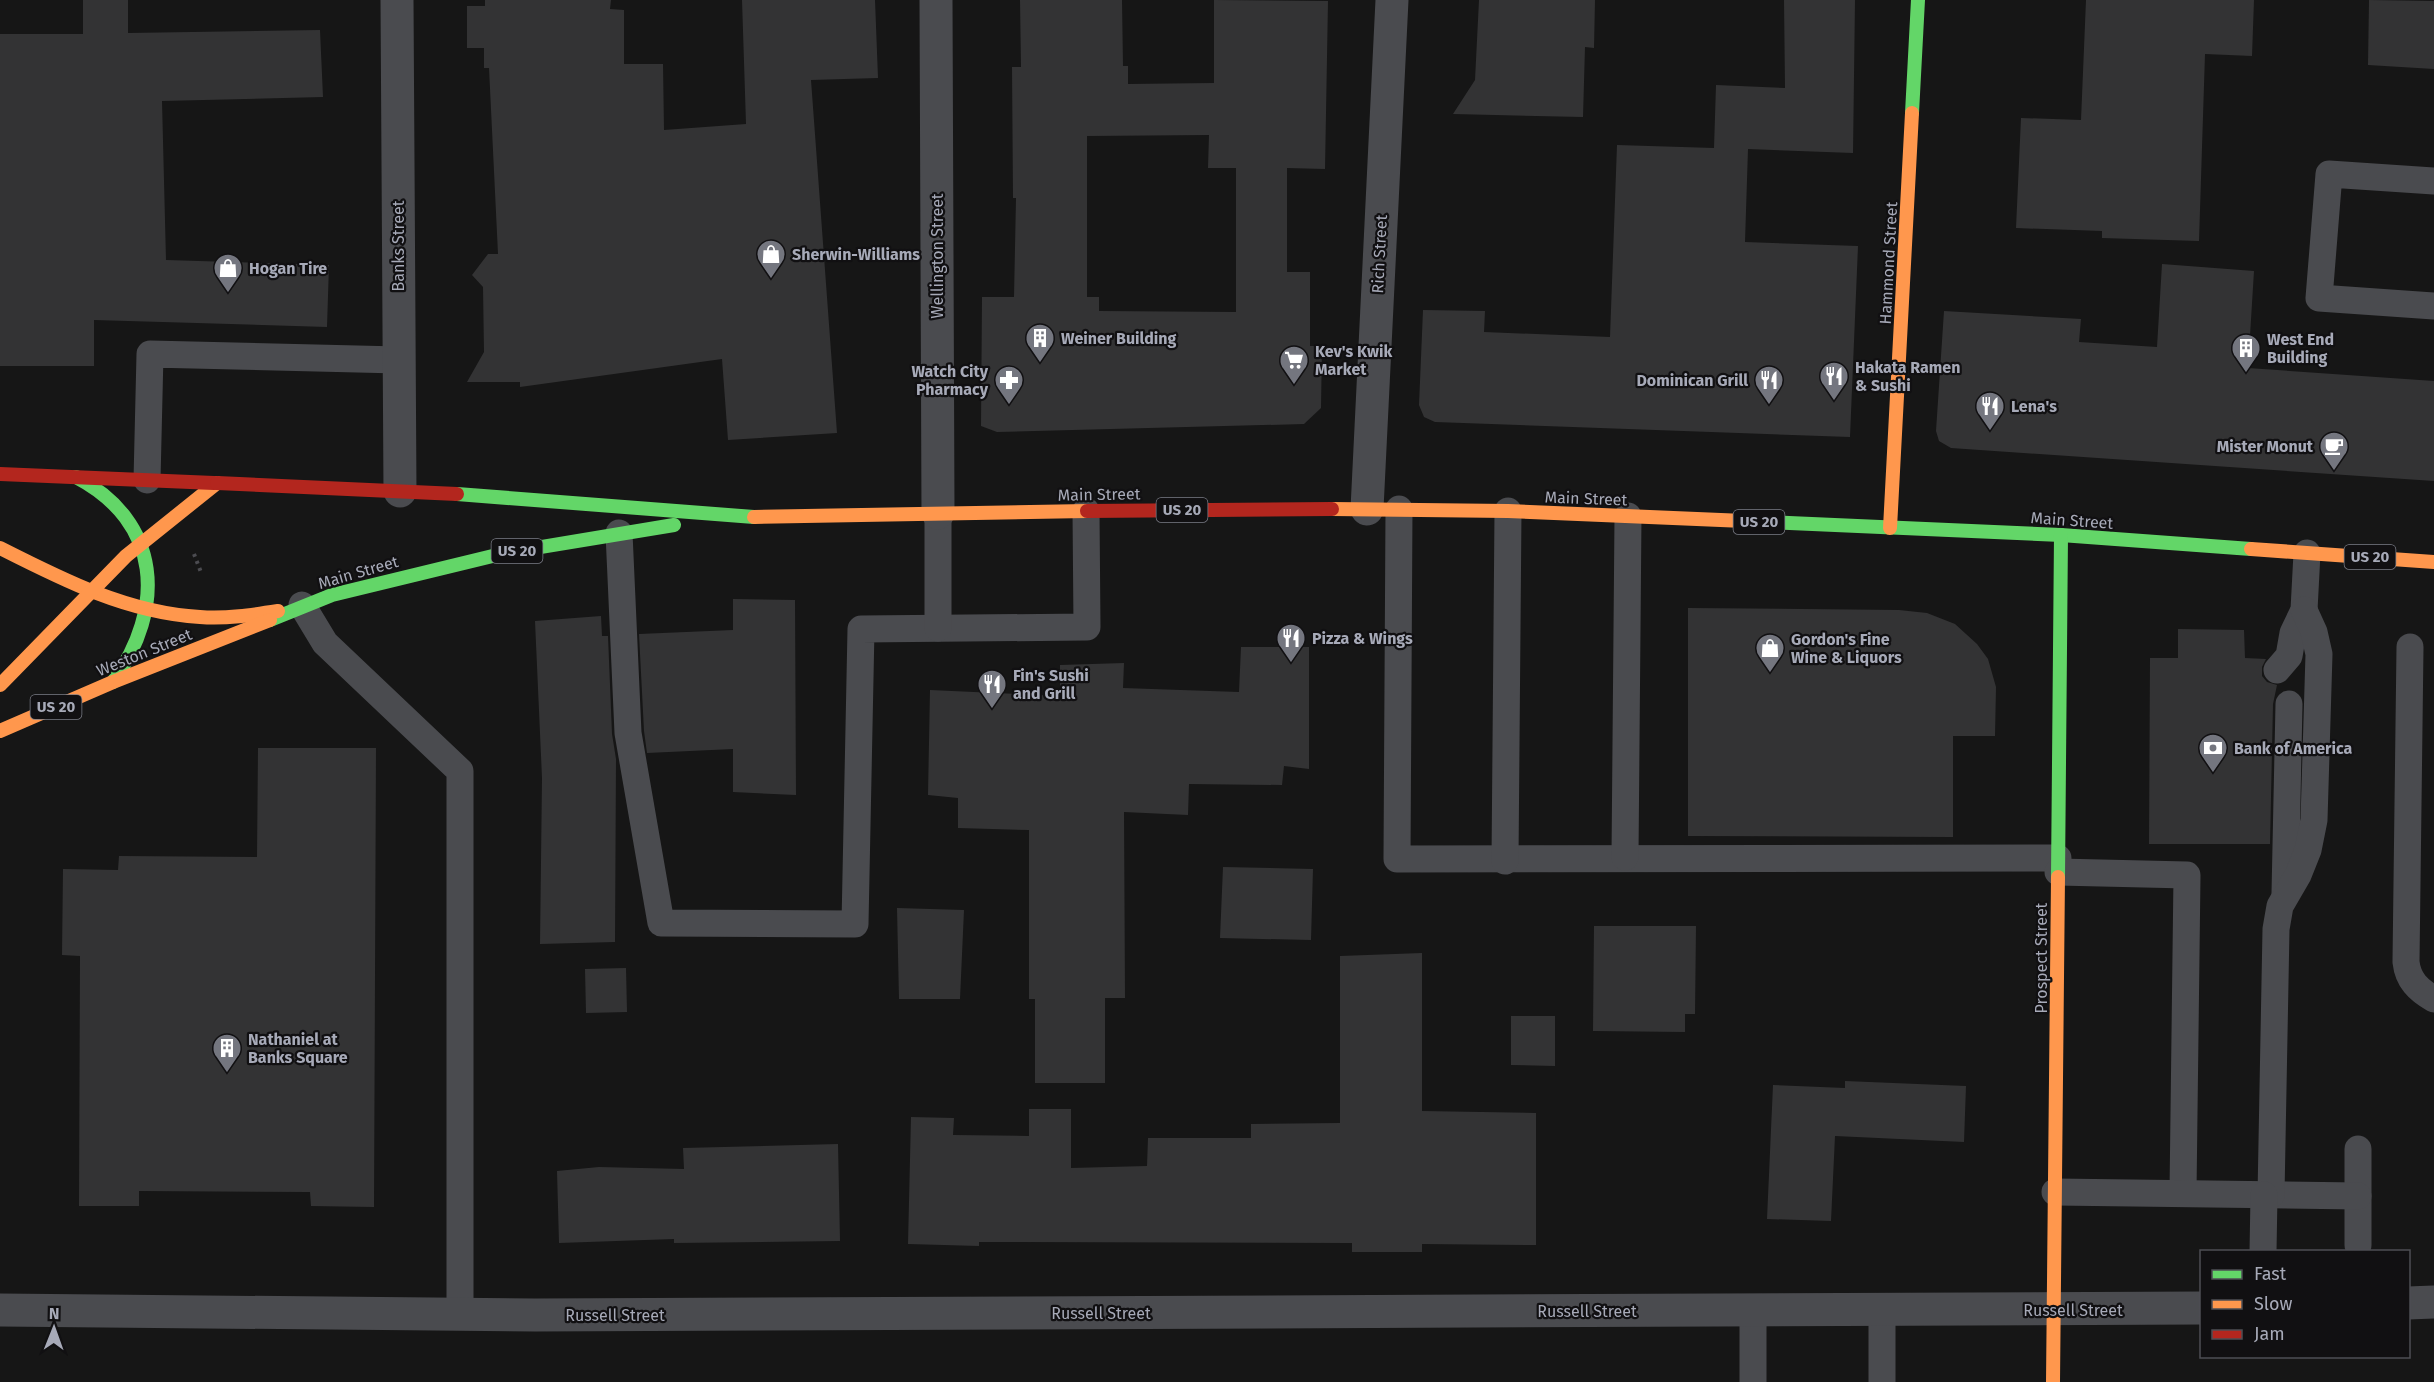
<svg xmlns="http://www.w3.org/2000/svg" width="2434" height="1382" font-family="'Fira Sans',sans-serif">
<rect width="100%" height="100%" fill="#161616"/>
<g fill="#333334" fill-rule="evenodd">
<path d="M83 0H128V33L320 30 323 97 162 101 166 260 329 265 327 327 94 320V366H0V34H83Z"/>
<path d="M485 0H611L610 9 624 10V64H663L664 130 746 124 742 0H875L878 78 811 80 837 433 728 440 722 359 520 387V382H467L484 352 483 287 472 275 488 254H498L489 68H484V48H467V6H485Z"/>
<path d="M1020 0H1122L1123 66H1128V84L1214 83V0L1328 1 1325 169 1287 168V272H1310V346H1322L1321 408 1304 424 997 432 981 426 982 297H1014L1016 198H1013L1012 67H1021ZM1209 135 1208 168H1236V312L1099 311V297H1087V136Z"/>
<path d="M1479 0H1595L1594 48 1585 47 1583 117 1453 114 1475 80Z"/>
<path d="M1784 0H1855L1853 153 1748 149 1745 242 1858 246 1850 437 1435 422 1424 417 1419 405 1423 310 1485 311 1484 332 1610 337 1617 145 1714 148 1716 85 1785 88Z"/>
<path d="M2086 0H2254L2252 56 2205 54 2199 241 2102 238V231L2016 228 2021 118 2081 120Z"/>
<path d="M2369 0 2434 1V69L2368 65Z"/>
<path d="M2162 264 2254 271 2248 368 2434 381V481L1951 448 1939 441 1936 431 1944 311 2081 319 2079 342 2157 347Z"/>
<path d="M733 599 795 600 796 795 733 792V749L647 753 644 731 639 634 733 630Z"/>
<path d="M1688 608 1899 610 1927 613 1955 624 1977 644 1988 659 1996 687 1995 736H1953V837L1688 836Z"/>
<path d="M601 616 602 636H608L612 734 616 759 615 942 540 944 542 778 535 621Z"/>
<path d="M2178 629 2244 630 2245 658 2266 659 2262 667V676L2267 682 2277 685 2273 704 2270 844H2149L2150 658H2178Z"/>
<path d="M1241 647H1309V769L1284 766 1282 785 1189 784 1188 815 1124 812 1125 998H1105V1083H1035V999H1029V830L958 828V798L928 795 930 690 1060 696V665L1124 663 1123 688 1239 692Z"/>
<path d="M258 748H376L374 1207 311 1206 310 1192 139 1191V1206H79L80 956 62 955 63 869 118 870 119 856 257 857Z"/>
<path d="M1223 867 1313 869 1311 940 1220 938Z"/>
<path d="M897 908 964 910 960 999H899Z"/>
<path d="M1594 926H1696L1695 1014H1685V1032L1593 1031Z"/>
<path d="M1422 953V1111L1536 1113V1245L1422 1244V1252H1352V1243L979 1242V1246L908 1244 911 1117 954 1118 953 1135 1029 1136V1109H1071V1168L1147 1166 1148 1138H1251V1124L1340 1123V956Z"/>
<path d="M626 968 627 1012 586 1013 585 969Z"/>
<path d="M1511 1016H1555V1066L1511 1065Z"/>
<path d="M1845 1081 1966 1086 1964 1142 1835 1136 1831 1221 1767 1219 1773 1085 1845 1088Z"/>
<path d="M838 1144 840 1241 674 1243V1239L559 1243 557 1171 599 1167 684 1169 683 1148Z"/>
</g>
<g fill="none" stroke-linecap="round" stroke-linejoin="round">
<path stroke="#4c4c51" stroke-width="4" stroke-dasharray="3 4.5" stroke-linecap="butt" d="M194 554 202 575"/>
<g stroke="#4a4b4f" stroke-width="27">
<path d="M2434 181 2329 174 2319 298 2434 306"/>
<path d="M147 480 150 354 399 360"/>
<path d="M1399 509 1397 859 2058 858"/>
<path d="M619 533 628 733 661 923 855 924 861 629 1087 627 1086 511"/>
<path d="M302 605 325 643 460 771V1314"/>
<path d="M938 628V513"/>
<path d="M2410 647 2406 962C2408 980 2418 990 2434 999"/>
<path d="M2277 670 2289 656 2293 633 2304 610 2307 553"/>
<path d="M1625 857 1628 516"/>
<path d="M1505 861 1508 511"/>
<path d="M2058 872 2187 875 2183 1193"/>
<path d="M2285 893 2289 704"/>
<path d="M2358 1149V1245"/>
<path d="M2055 1192 2358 1196"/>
<path d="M2271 1195 2276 929 2280 906 2298 875 2308 850 2314 820 2319 654 2314 632 2304 610"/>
<path d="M2263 1252 2264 1195"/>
<path d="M1882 1311V1382"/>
<path d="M1753 1382V1311"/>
</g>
<g stroke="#4a4b4f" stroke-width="33">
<path d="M397 0 400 491"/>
<path d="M936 0 938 513"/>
<path d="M1367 509 1392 0"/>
<path d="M2408 1303 2434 1302"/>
<path d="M0 1310 535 1315 2202 1308"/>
</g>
<g stroke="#63d668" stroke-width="14">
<path d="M1912 113 1918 0"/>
<path d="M76 477C162 522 166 608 113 682"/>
<path d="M457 494 754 517"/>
<path d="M1768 522 2061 535 2251 549"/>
<path d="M270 620 332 595 505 553 674 525"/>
<path d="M2058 877 2061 535"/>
</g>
<g stroke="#ff974d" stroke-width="14">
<path d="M1332 509 1508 511 1768 522"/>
<path d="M754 517 1087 511"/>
<path d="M1890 528 1912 113"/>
<path d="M0 548C63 580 128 613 200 617 226 619 252 615 278 611"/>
<path d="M2251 549 2434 562"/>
<path d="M0 685 126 556 217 483"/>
<path d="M0 731 113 682 270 620"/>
<path d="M2053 1382 2058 877"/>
</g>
<g stroke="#b3261e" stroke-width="14">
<path d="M0 474 214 483"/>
<path d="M217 483 457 494"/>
<path d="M1087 511 1332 509"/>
</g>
</g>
<defs>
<g id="shop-pin" transform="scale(1.5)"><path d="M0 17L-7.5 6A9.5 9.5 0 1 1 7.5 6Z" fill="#74767f" stroke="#111012"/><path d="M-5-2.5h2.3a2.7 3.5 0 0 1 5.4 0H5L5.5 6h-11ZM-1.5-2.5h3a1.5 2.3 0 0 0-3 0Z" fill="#fff"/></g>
<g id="building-pin" transform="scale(1.5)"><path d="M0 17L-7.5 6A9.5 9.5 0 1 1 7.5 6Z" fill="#74767f" stroke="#111012"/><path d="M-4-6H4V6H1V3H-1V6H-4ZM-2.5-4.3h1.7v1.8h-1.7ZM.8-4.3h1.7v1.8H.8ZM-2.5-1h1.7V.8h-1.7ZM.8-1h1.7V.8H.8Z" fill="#fff"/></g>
<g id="supermarket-pin" transform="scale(1.5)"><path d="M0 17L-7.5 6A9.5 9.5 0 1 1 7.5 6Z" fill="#74767f" stroke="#111012"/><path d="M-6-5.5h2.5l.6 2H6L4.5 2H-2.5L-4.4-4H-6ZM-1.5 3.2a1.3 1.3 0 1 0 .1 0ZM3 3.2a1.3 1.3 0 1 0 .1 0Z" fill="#fff"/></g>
<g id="restaurant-pin" transform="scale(1.5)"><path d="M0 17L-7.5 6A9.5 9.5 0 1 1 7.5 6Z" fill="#74767f" stroke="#111012"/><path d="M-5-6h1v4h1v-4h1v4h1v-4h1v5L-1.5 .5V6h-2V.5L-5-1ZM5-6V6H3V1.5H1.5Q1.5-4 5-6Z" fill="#fff"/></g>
<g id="pharmacy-pin" transform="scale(1.5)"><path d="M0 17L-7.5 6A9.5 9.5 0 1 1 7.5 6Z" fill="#74767f" stroke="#111012"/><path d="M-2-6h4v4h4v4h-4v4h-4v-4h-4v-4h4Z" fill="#fff"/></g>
<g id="cafe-pin" transform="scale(1.5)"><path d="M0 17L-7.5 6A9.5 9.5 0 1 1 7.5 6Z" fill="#74767f" stroke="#111012"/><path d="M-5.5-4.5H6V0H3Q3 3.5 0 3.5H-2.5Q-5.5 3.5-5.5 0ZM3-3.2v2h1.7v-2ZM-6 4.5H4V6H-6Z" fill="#fff"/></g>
<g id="bank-pin" transform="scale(1.5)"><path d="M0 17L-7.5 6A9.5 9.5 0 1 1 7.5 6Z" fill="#74767f" stroke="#111012"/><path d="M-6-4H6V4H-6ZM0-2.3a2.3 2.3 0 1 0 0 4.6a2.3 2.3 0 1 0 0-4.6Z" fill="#fff"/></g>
</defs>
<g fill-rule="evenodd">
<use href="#shop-pin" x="771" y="254"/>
<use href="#shop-pin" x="228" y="268"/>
<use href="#building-pin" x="1040" y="338"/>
<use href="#building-pin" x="2246" y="348"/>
<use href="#supermarket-pin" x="1294" y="360"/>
<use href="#restaurant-pin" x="1834" y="376"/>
<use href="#pharmacy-pin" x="1009" y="380"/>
<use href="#restaurant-pin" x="1769" y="380"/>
<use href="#restaurant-pin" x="1990" y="406"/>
<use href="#cafe-pin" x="2334" y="446"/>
<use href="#restaurant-pin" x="1291" y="638"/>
<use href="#shop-pin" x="1770" y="648"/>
<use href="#restaurant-pin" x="992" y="684"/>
<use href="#bank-pin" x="2213" y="748"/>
<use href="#building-pin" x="227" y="1048"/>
</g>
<g text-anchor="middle" stroke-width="4.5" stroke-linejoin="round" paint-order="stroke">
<g fill="#111012" stroke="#7a7c86" stroke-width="1.5">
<rect x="1156.5" y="498" width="51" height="24" rx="4.5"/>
<rect x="1733.5" y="510" width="51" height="24" rx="4.5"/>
<rect x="491.5" y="539" width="51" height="24" rx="4.5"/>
<rect x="2344.5" y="545" width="51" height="24" rx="4.5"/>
<rect x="30.5" y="695" width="51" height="24" rx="4.5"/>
</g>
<g font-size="15" font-weight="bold" fill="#a7aab8">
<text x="1182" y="515">US 20</text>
<text x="1759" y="527">US 20</text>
<text x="517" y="556">US 20</text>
<text x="2370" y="562">US 20</text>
<text x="56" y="712">US 20</text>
</g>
<g font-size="16" fill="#a7aab8" stroke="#111012">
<text transform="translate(398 246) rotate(-90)" y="6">Banks Street</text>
<text transform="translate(1379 254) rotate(-87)" y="6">Rich Street</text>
<text transform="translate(937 256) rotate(-90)" y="6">Wellington Street</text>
<text transform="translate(1888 263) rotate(-87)" y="6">Hammond Street</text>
<text transform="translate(1099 494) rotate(-1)" y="6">Main Street</text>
<text transform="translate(1586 498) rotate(2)" y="6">Main Street</text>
<text transform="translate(2072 520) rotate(4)" y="6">Main Street</text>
<text transform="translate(358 572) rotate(-16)" y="6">Main Street</text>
<text transform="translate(144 652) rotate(-22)" y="6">Weston Street</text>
<text transform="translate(2041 958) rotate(-90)" y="6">Prospect Street</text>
<text x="2073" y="1316">Russell Street</text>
<text x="1587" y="1317">Russell Street</text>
<text x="1101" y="1319">Russell Street</text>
<text x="615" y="1321">Russell Street</text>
</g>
<g font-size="16" font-weight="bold" fill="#a7aab8" stroke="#111012" text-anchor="start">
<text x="792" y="260">Sherwin-Williams</text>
<text x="249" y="274">Hogan Tire</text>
<text x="1061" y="344">Weiner Building</text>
<text x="2267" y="345">West End<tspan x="2267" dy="18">Building</tspan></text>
<text x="1315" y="357">Kev's Kwik<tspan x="1315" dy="18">Market</tspan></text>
<text x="1855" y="373">Hakata Ramen<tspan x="1855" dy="18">&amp; Sushi</tspan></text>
<text x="988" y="377" text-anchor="end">Watch City<tspan x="988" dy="18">Pharmacy</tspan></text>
<text x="1748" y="386" text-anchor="end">Dominican Grill</text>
<text x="2011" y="412">Lena's</text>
<text x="2313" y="452" text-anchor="end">Mister Monut</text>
<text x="1312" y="644">Pizza &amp; Wings</text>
<text x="1791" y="645">Gordon's Fine<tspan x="1791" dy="18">Wine &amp; Liquors</tspan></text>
<text x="1013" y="681">Fin's Sushi<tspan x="1013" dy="18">and Grill</tspan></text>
<text x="2234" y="754">Bank of America</text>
<text x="248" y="1045">Nathaniel at<tspan x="248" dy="18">Banks Square</tspan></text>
</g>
</g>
<rect x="2200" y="1250" width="210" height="108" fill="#111012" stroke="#4d4e54" stroke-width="1.5"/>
<rect x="2212" y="1270" width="30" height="9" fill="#63d668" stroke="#4d4e54" stroke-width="1.5"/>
<text x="2254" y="1280" font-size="18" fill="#a7aab8">Fast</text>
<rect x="2212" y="1300" width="30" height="9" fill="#ff974d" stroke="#4d4e54" stroke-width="1.5"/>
<text x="2254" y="1310" font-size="18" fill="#a7aab8">Slow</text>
<rect x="2212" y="1330" width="30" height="9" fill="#b3261e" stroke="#4d4e54" stroke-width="1.5"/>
<text x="2254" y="1340" font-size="18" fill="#a7aab8">Jam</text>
<g transform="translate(54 1328) rotate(1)" stroke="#111012" stroke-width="4.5" paint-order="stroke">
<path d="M0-4.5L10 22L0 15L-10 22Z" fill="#a7aab8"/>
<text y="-9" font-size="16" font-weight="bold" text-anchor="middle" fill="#a7aab8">N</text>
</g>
</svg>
